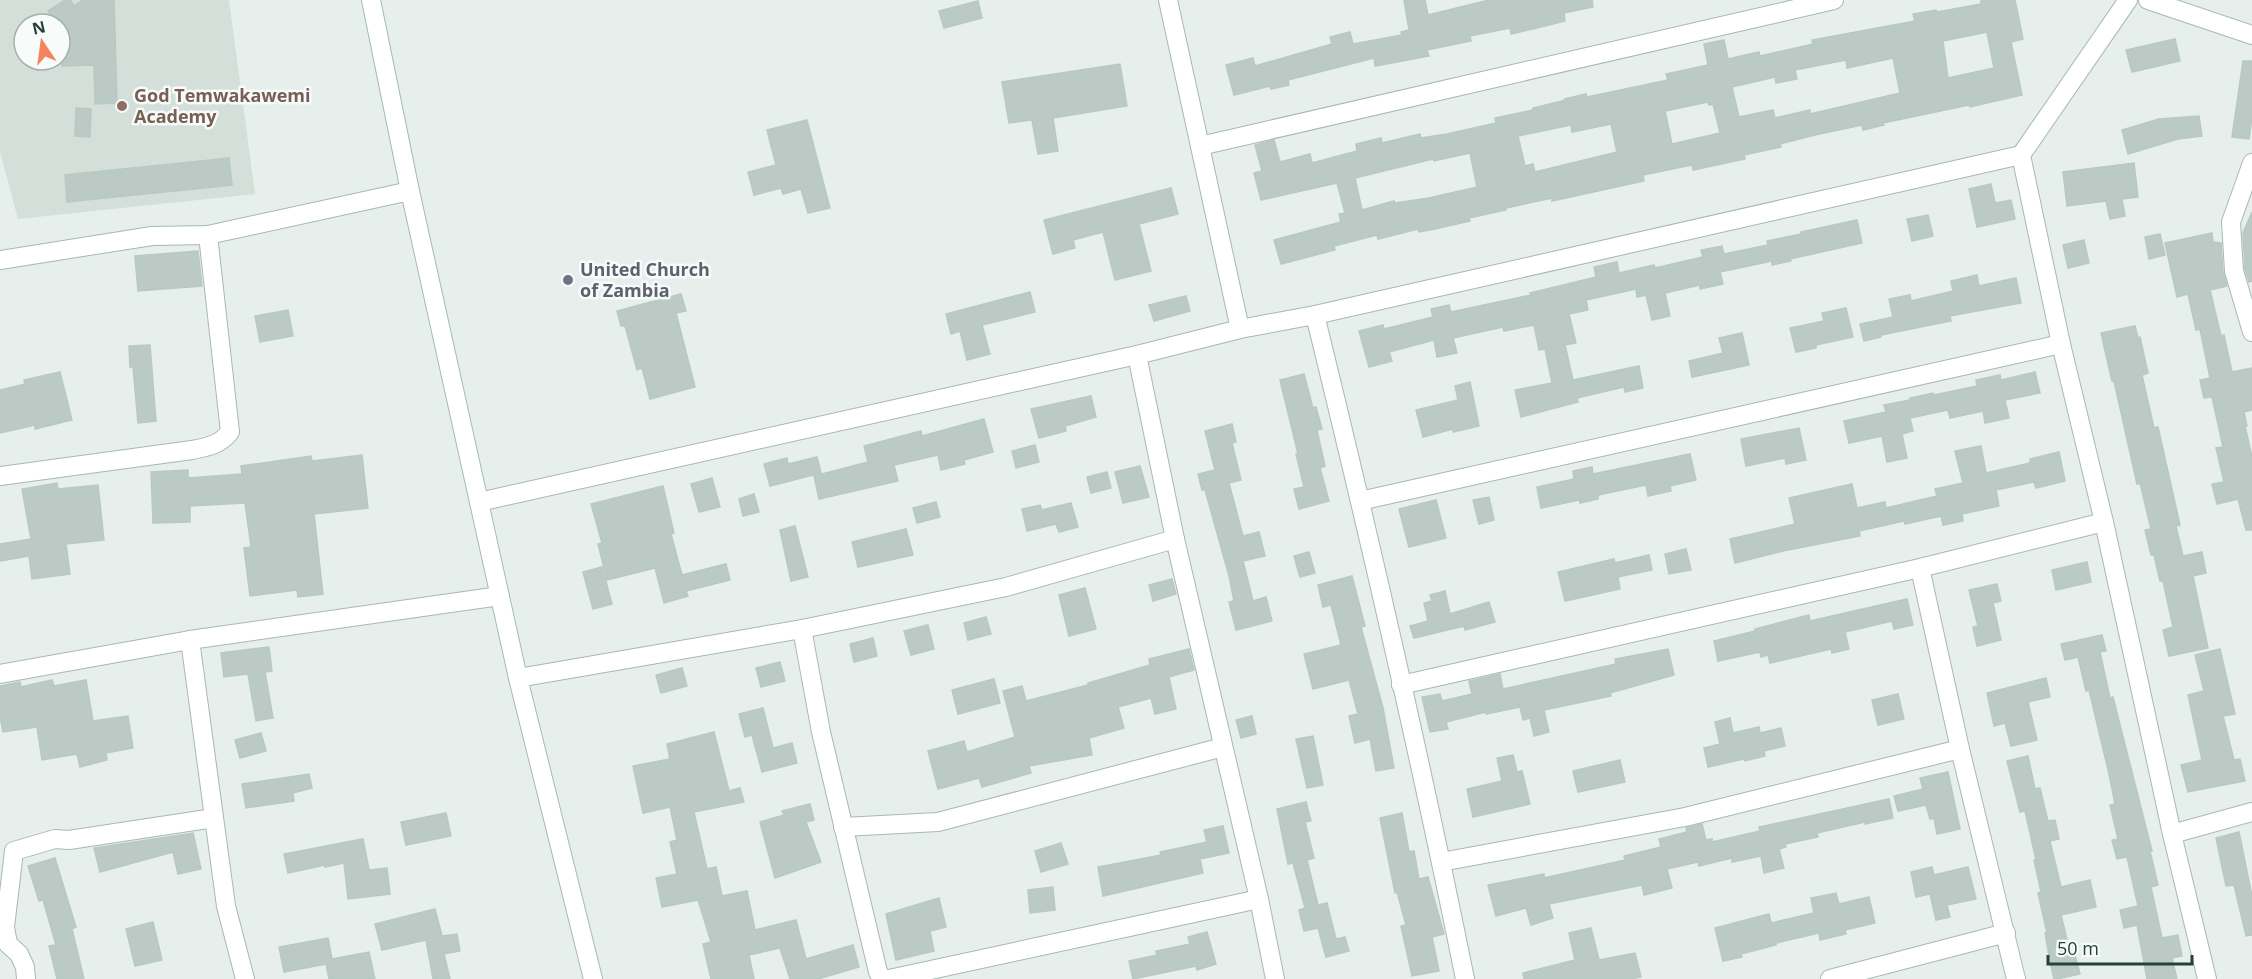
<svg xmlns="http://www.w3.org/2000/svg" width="2252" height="979" font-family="'Open Sans',sans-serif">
<rect width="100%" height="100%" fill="#e6efeb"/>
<path fill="#d4dfda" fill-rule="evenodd" d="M0 0H229L255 194 18 219 0 152ZM24 24H60V60H24Z"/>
<g fill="#bbcac4" stroke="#b8c9c2" stroke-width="1.5" fill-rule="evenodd">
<path d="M65 0H70L74 6 83 0H114L117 103 95 104 94 65 62 66 60 24H57L48 11Z"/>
<path d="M1404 0H1425L1428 15 1489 0H1592L1593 7 1564 13 1565 21 1537 28 1511 34 1510 28 1470 36 1471 41 1427 50 1429 56 1375 66 1374 58 1288 80 1289 85 1271 89 1270 86 1234 95 1226 65 1253 58 1255 66 1332 44 1330 37 1350 32 1353 44 1402 35 1401 32 1409 30Z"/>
<path d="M1981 0H2015L2023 39 2011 42 2022 95 1970 107 1969 105 1883 123 1884 125 1863 130 1862 125 1815 135 1780 144 1781 147 1744 155 1745 159 1693 170 1692 165 1643 175 1644 181 1552 201V198L1506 208V210L1469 218 1470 221 1435 229 1419 232 1418 229 1378 239 1377 235 1334 246 1335 250 1281 264 1274 240 1341 222 1339 214 1345 213 1337 183 1261 200 1254 173 1262 171 1255 145 1274 140 1280 162 1310 154 1312 163 1357 151 1356 144 1381 138 1382 143 1420 134 1421 138 1447 134 1496 123 1495 118 1533 110V108L1566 100 1565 99 1586 94 1587 97 1668 80 1666 74 1708 65 1704 44 1724 40 1728 59 1759 52 1760 56 1813 44 1812 40 1915 21 1913 14 1936 10 1937 12 1981 4ZM1987 32 1994 68 1948 78 1943 41ZM1893 58 1900 93 1810 114V110L1775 118 1773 110 1739 117 1732 87 1775 77 1776 83 1797 79 1795 70 1846 60 1847 68ZM1708 102 1709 105 1713 104 1720 133 1672 144 1665 111ZM1611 124 1617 152 1535 172 1533 164 1525 166 1518 136 1571 125 1572 132ZM1470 153 1477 187 1429 198 1395 203 1394 201 1362 210 1355 178 1433 159 1434 161Z"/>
<path d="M978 1 982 18 944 28 939 11Z"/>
<path d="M2175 39 2180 61 2132 72 2126 50Z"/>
<path d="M2243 61H2252V118L2249 139 2232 137Z"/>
<path d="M1120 64 1127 106 1053 118 1058 151 1038 154 1032 120 1009 123 1002 82Z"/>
<path d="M76 108 91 109 90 137 75 136Z"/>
<path d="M2199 116 2202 136 2178 139 2128 154 2122 130 2159 119Z"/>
<path d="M807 120 830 208 808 213 801 189 783 194 781 188 754 195 748 172 776 165 767 130Z"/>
<path d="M229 158 232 185 67 202 65 175Z"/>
<path d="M2134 163 2138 197 2122 199 2125 216 2110 219 2106 201 2067 206 2063 172Z"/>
<path d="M1991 184 1995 203 2011 200 2015 219 1977 227 1969 189Z"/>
<path d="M1171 188 1178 214 1139 224 1151 271 1115 280 1103 232 1073 240 1075 248 1053 254 1044 220Z"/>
<path d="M2252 212V281L2249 282 2245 269 2243 233Z"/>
<path d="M1928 215 1933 236 1912 241 1907 219Z"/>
<path d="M1857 220 1862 243 1790 259 1791 261 1772 265V261L1720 272 1723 284 1700 289V285L1665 293 1670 316 1652 320 1646 295 1637 297 1636 289 1586 300 1588 310 1569 314 1576 343 1565 345 1573 380 1639 366 1643 388 1625 392 1624 387 1577 398 1578 402 1521 417 1515 390 1552 383 1545 349 1539 350 1534 325 1504 331 1503 327 1453 338 1457 353 1437 357 1434 340 1389 352 1392 361 1369 367 1359 331 1383 325 1384 329 1433 317 1431 309 1449 305 1451 312 1531 295 1530 293 1596 277 1594 267 1617 262 1619 273 1654 265 1655 268 1703 257 1701 250 1722 246 1724 254 1768 245 1767 241 1801 234V232Z"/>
<path d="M2212 233 2213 242 2221 243 2223 272 2227 286 2210 290 2221 336 2224 335 2232 372 2252 368V410L2244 412 2247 426H2245L2252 457V530H2246L2238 499 2217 504 2212 484 2224 482 2216 448 2223 447 2212 397 2204 398 2200 380 2210 378 2200 329 2196 330 2188 294 2177 297 2165 243Z"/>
<path d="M2160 234 2165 255 2149 259 2145 237Z"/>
<path d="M2084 240 2089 263 2068 268 2063 245Z"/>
<path d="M198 251 202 286 138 291 135 256Z"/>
<path d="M1977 275 1979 286 2016 278 2021 303 1950 316 1951 321 1881 335V337L1864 341 1860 324 1893 317 1889 299 1910 295 1911 301 1953 291 1951 281Z"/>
<path d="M1030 292 1035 312 982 325 990 354 967 360 960 331 951 334 946 314Z"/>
<path d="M681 294 686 311 676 313 695 387 650 399 642 368 637 370 625 326H621L617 311Z"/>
<path d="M1186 296 1190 311 1154 321 1149 305Z"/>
<path d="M1846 308 1853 337 1816 345V348L1796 352 1790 328 1824 321 1822 313Z"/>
<path d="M288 310 293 336 260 342 255 316Z"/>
<path d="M2135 326 2138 338 2140 337 2148 373 2142 375 2154 428 2158 427 2180 525 2176 526 2183 556 2202 552 2206 573 2193 576 2208 648 2169 656 2163 630 2173 627 2163 581H2160L2154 555H2151L2145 530 2151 529 2140 483 2137 484 2114 381H2112L2101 333Z"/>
<path d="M1742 333 1749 365 1692 377 1689 361 1723 353 1719 338Z"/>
<path d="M150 345 156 421 138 423 133 367H130L129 346Z"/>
<path d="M60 372 72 420 35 429V425L0 433V390L25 384 24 380Z"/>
<path d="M2035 372 2040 393 2005 400 2009 418 1985 423 1983 411 1950 418 1948 410 1910 418 1913 431 1902 434 1907 458 1887 462 1882 436 1849 443 1844 421 1886 412 1884 405 1910 400V398L1933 393 1934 395 1977 386 1976 380 2000 375 2001 380Z"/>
<path d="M1304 374 1313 408 1316 407 1322 429 1317 430 1325 466 1320 468 1329 501 1299 509 1294 489 1304 487 1296 454H1298L1280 380Z"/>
<path d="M1470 382 1479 426 1453 432V429L1423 437 1416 410 1458 400 1455 386Z"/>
<path d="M1091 396 1096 417 1065 426 1066 431 1039 438 1031 409Z"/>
<path d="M984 419 993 452 964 460 965 464 941 470 938 455 894 465 898 481 819 499 814 476 868 462 864 446 921 431 922 436Z"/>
<path d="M1232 424 1236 442 1232 443 1241 480 1229 483 1243 536 1259 532 1265 556 1243 561 1253 601 1266 597 1272 621 1236 630 1229 602 1234 601 1229 576 1205 490H1202L1198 474 1215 470 1205 431Z"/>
<path d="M1799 428 1806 460 1786 464 1785 458 1746 466 1741 439Z"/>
<path d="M1035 445 1039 462 1016 468 1012 451Z"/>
<path d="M1981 446 1986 473 2030 463V459L2059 452 2065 481 2036 488 2034 482 1996 490 1999 506 1962 514 1963 521 1943 525 1941 516 1905 524 1904 521 1859 531 1860 536 1783 551 1735 563 1730 539 1795 524 1789 498 1852 484 1857 508 1885 502 1886 508 1937 496 1935 489 1963 483 1955 451Z"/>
<path d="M1690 454 1696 480 1670 486 1671 491 1648 496 1646 485 1598 495V499L1580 503 1579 500 1541 508 1537 487 1574 479 1573 471 1592 467 1593 474Z"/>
<path d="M362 455 368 508 314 514 323 594 298 597 297 590 250 596 244 548 251 547 245 503 190 506V522L153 523 151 472 188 470V478L242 474 241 466 311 456 312 461Z"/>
<path d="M817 457 821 473 770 486 764 464 787 458 788 464Z"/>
<path d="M1140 466 1149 497 1123 503 1115 472Z"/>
<path d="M1107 472 1111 488 1091 493 1087 477Z"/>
<path d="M712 478 720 507 699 512 691 484Z"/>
<path d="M57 483 58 489 98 485 104 540 66 544 70 574 32 579 29 556 0 561V544L31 539 22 489Z"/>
<path d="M663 486 674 533 671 534 682 575 726 564 730 580 686 591 688 596 664 603 655 568 607 580 598 544 602 543 591 504Z"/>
<path d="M754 494 759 512 743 516 739 499Z"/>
<path d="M1489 497 1494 520 1479 524 1473 500Z"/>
<path d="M1436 500 1446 538 1409 547 1399 509Z"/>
<path d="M936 502 940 517 917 523 913 508Z"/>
<path d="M1071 503 1078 527 1059 532 1056 524 1027 531 1022 509 1040 505 1042 510Z"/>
<path d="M795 526 808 577 791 581 780 530Z"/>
<path d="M906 529 913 555 858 567 852 542Z"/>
<path d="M1686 549 1691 570 1669 574 1665 554Z"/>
<path d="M1309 552 1315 573 1300 577 1294 556Z"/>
<path d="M1649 555 1652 570 1618 577 1620 589 1565 601 1558 572 1614 559 1615 563Z"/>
<path d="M2087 562 2091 582 2056 590 2052 570Z"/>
<path d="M602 567 612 604 593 609 583 572Z"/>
<path d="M1352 576 1365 626 1361 627 1383 708 1394 768 1376 771 1370 739 1355 743 1349 716 1358 714 1349 680 1313 689 1304 654 1341 645 1331 605 1323 607 1318 585Z"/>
<path d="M1172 579 1176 594 1153 601 1149 585Z"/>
<path d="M1997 584 2001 601 1993 603 2001 640 1977 646 1973 627 1978 626 1969 590Z"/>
<path d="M1085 588 1096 629 1069 636 1059 595Z"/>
<path d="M1445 591 1450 614 1489 602 1495 622 1465 630 1464 626 1414 638 1410 626 1428 621 1424 603 1432 601 1430 595Z"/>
<path d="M1907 599 1913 625 1894 629 1892 621 1845 632 1849 649 1832 653 1831 649 1770 663 1768 655 1761 657 1760 652 1718 661 1714 641 1755 631V629L1809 615 1810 621Z"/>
<path d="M986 617 991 634 968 640 964 623Z"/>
<path d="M928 625 934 649 911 655 904 631Z"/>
<path d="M2102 635 2106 651 2100 652 2110 698 2113 697 2152 851H2150L2158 885 2151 887 2162 938 2178 935 2182 956 2172 958 2177 979H2147L2137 925 2124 928 2120 910 2138 906 2127 857 2117 859 2112 840 2118 839 2110 805 2115 804 2109 774 2089 690 2086 691 2078 657 2065 660 2061 644Z"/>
<path d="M873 638 877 656 854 662 850 644Z"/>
<path d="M269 647 272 671 265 672 273 718 256 721 248 674 224 677 221 653Z"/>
<path d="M1189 649 1194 670 1169 677 1176 709 1155 714 1151 698 1118 707 1124 728 1089 738 1092 755 1029 766 1031 773 982 787 979 778 938 789 928 751 964 741 967 752 1015 737 1003 691 1022 686 1026 701 1088 685V683L1150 665 1149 659Z"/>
<path d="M1668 649 1674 675 1610 693 1611 696 1544 710 1549 732 1534 736 1530 718 1523 720 1520 707 1486 714V712L1446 722 1448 729 1430 732 1422 697 1440 694 1442 701 1472 694 1469 681 1500 674 1503 689 1616 664 1615 659Z"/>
<path d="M2220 649 2235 714 2223 716 2234 760 2240 759 2245 781 2188 792 2181 765 2202 760 2188 695 2204 691 2195 655Z"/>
<path d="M780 662 785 681 761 687 756 668Z"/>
<path d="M682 668 687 686 661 693 656 675Z"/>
<path d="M2046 678 2050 697 2028 702 2037 740 2011 746 2005 723 1994 726 1987 693Z"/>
<path d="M994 679 1000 703 958 714 952 690Z"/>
<path d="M52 680 54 686 86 680 93 721 128 716 133 748 106 753 107 760 80 767 77 754 42 760 37 727 3 732 0 716V686L20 682 21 687Z"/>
<path d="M1898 694 1904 719 1878 725 1872 700Z"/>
<path d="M763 708 773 748 792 743 797 763 762 772 752 735 745 737 739 714Z"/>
<path d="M1252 716 1256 734 1241 738 1236 720Z"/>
<path d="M1730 718 1733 733 1759 727 1760 733 1781 728 1785 746 1764 751 1765 756 1745 761 1744 759 1708 767 1704 748 1720 744 1715 722Z"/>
<path d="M714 732 729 791 740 788 744 802 694 812 707 869 716 867 722 896 747 891 755 930 796 920 806 959 853 945 859 967 818 979H790L780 948 749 955 754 979H711L703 944 711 942 698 900 662 907 656 878 677 874 670 842 677 840 670 807 643 813 633 766 670 759 667 744Z"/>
<path d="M261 733 266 751 240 758 235 740Z"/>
<path d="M1313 736 1323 785 1307 788 1296 739Z"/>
<path d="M1513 755 1517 772 1522 771 1530 804 1473 817 1467 789 1502 781 1497 758Z"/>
<path d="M2028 756 2035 789 2040 788 2048 821 2055 820 2059 839 2050 841 2061 887 2090 880 2096 907 2061 915 2071 956 2075 955 2080 974 2057 979H2054L2050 961 2045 933H2047L2038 893 2041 892 2034 860H2036L2025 811 2020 812 2007 761Z"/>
<path d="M1620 760 1625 782 1578 792 1573 771Z"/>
<path d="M1948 772 1960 829 1937 834 1934 818 1930 819 1926 805 1898 811 1894 796 1923 789 1920 778Z"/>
<path d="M309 774 312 788 293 793 294 801 246 808 242 784Z"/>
<path d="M1889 799 1893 818 1865 824V822L1817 833 1818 837 1785 844 1786 847 1779 849 1784 868 1764 873 1761 856 1732 862V858L1699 866 1698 862 1667 869 1672 888 1644 895 1642 885 1549 904 1553 918 1531 925 1526 908 1496 916 1488 885 1544 874V878L1625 860 1624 856 1661 847 1659 839 1687 832 1686 828 1702 824 1706 840 1712 839V842L1760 831 1759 827Z"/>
<path d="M1306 802 1311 821 1305 822 1314 858 1307 860 1318 905 1327 903 1336 939 1345 937 1349 951 1326 957 1318 928 1304 931 1299 910 1305 908 1293 863 1288 864 1277 809Z"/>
<path d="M810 804 814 820 806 822 821 862 775 878 760 822 784 815 782 811Z"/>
<path d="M446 813 451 836 406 845 401 822Z"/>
<path d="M1402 813 1409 852 1414 851 1419 879 1428 877 1444 934 1432 937 1439 971 1412 976 1401 926 1406 925 1397 892 1395 893 1380 818Z"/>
<path d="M1223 826 1229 853 1200 859 1203 873 1103 896 1098 867 1161 855 1160 852 1207 842 1204 830Z"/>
<path d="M2239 832 2252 896V935L2246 936 2234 885 2226 886 2216 838Z"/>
<path d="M193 833 201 869 178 874 173 852 100 872 94 848Z"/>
<path d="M363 839 369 870 387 868 390 894 348 899 344 863 325 867V865L288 873 284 854Z"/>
<path d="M1061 843 1068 864 1041 872 1035 851Z"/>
<path d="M55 858 76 927 72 929 84 979H57L49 946 56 945 43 900 39 901 28 866Z"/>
<path d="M1932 867 1934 875 1968 867 1976 899 1947 905 1950 917 1936 920 1930 894 1916 897 1911 872Z"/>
<path d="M1053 887 1055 910 1030 913 1028 890Z"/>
<path d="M1836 893 1839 904 1869 897 1875 923 1845 930 1846 934 1820 940 1819 933 1776 943V945L1741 954 1742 957 1723 961 1715 928 1769 914 1771 923 1814 913 1811 898Z"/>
<path d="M939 898 946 927 930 931 934 951 896 960 886 914Z"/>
<path d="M435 909 442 936 457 934 460 951 444 954 450 979H433L426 940 382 950 375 924Z"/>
<path d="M153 922 162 960 135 966 126 929Z"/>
<path d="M1591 928 1599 960 1635 953 1641 977 1631 979H1524L1523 973 1575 960 1569 933Z"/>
<path d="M1207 932 1216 964 1197 970 1196 966 1133 979 1129 961 1157 955 1156 951 1190 944 1188 937Z"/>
<path d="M328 938 332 959 369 952 375 979H329L326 964 284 972 279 947Z"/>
</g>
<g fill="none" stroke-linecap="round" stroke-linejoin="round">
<g stroke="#a8b8b2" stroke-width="20">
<g id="street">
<path d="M1168 0 1240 329"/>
<path d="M2148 0 2252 35"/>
<path d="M1200 146 1834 0"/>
<path d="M2021 155 2061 344 2104 522 2172 834 2207 979"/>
<path d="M2252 163 2231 222 2234 271 2252 332"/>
<path d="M0 260 152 236 208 235 410 191"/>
<path d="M1315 315C1369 535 1420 756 1465 979"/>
<path d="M1137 355 1175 539 1259 899 1275 979"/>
<path d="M0 476 192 450C207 447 220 445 230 432L208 235"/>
<path d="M1360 501 2061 344"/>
<path d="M479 502 1137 355 1240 329 1315 315 2021 155 2128 0"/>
<path d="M1920 568 1960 749 2016 979"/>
<path d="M802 629 821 732 878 972 882 979"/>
<path d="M190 640 226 906 245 979"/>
<path d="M0 674 190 640 500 596"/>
<path d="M518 678 802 629 1006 587 1175 539"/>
<path d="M1401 685 1920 568 2104 522"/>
<path d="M843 827 938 822 1223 747"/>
<path d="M2172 834 2252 812"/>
<path d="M1441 862 1685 817 1960 749"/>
<path d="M26 979 25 967 19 954 8 944 5 927 14 851 55 839 69 840 214 818"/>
<path d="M889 979 1259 899"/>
<path d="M1830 979 2006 933"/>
</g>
</g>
<g stroke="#a4bbb3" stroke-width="20">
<path id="secondary" d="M371 0 410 191 518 678 593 979"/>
</g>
<use href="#street" stroke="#fff" stroke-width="18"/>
<use href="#secondary" stroke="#fff" stroke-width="18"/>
</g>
<circle fill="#8d6e63" stroke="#f7fbf9" stroke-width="2" cx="122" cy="106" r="6"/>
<circle fill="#6b7280" stroke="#f7fbf9" stroke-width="2" cx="568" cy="280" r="6"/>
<g text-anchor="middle" stroke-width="5" stroke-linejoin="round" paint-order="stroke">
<g font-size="18" font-weight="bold" fill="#785e54" stroke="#f7fbf9" text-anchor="start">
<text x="134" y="102">God Temwakawemi<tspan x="134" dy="21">Academy</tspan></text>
</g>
<g font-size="18" font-weight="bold" fill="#5b616d" stroke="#f7fbf9" text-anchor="start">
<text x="580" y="276">United Church<tspan x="580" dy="21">of Zambia</tspan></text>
</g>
</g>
<g transform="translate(42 42) rotate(347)"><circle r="28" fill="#f7fbf9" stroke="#a3b1ad" stroke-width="1.5"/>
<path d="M0-4.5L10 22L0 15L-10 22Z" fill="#f4845f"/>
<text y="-9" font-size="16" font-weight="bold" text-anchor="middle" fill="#24423a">N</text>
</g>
<path d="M2048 955v9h144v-9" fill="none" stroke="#24423a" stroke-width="3"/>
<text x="2057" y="955" font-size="18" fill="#24423a" stroke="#f7fbf9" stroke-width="4.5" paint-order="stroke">50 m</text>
</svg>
